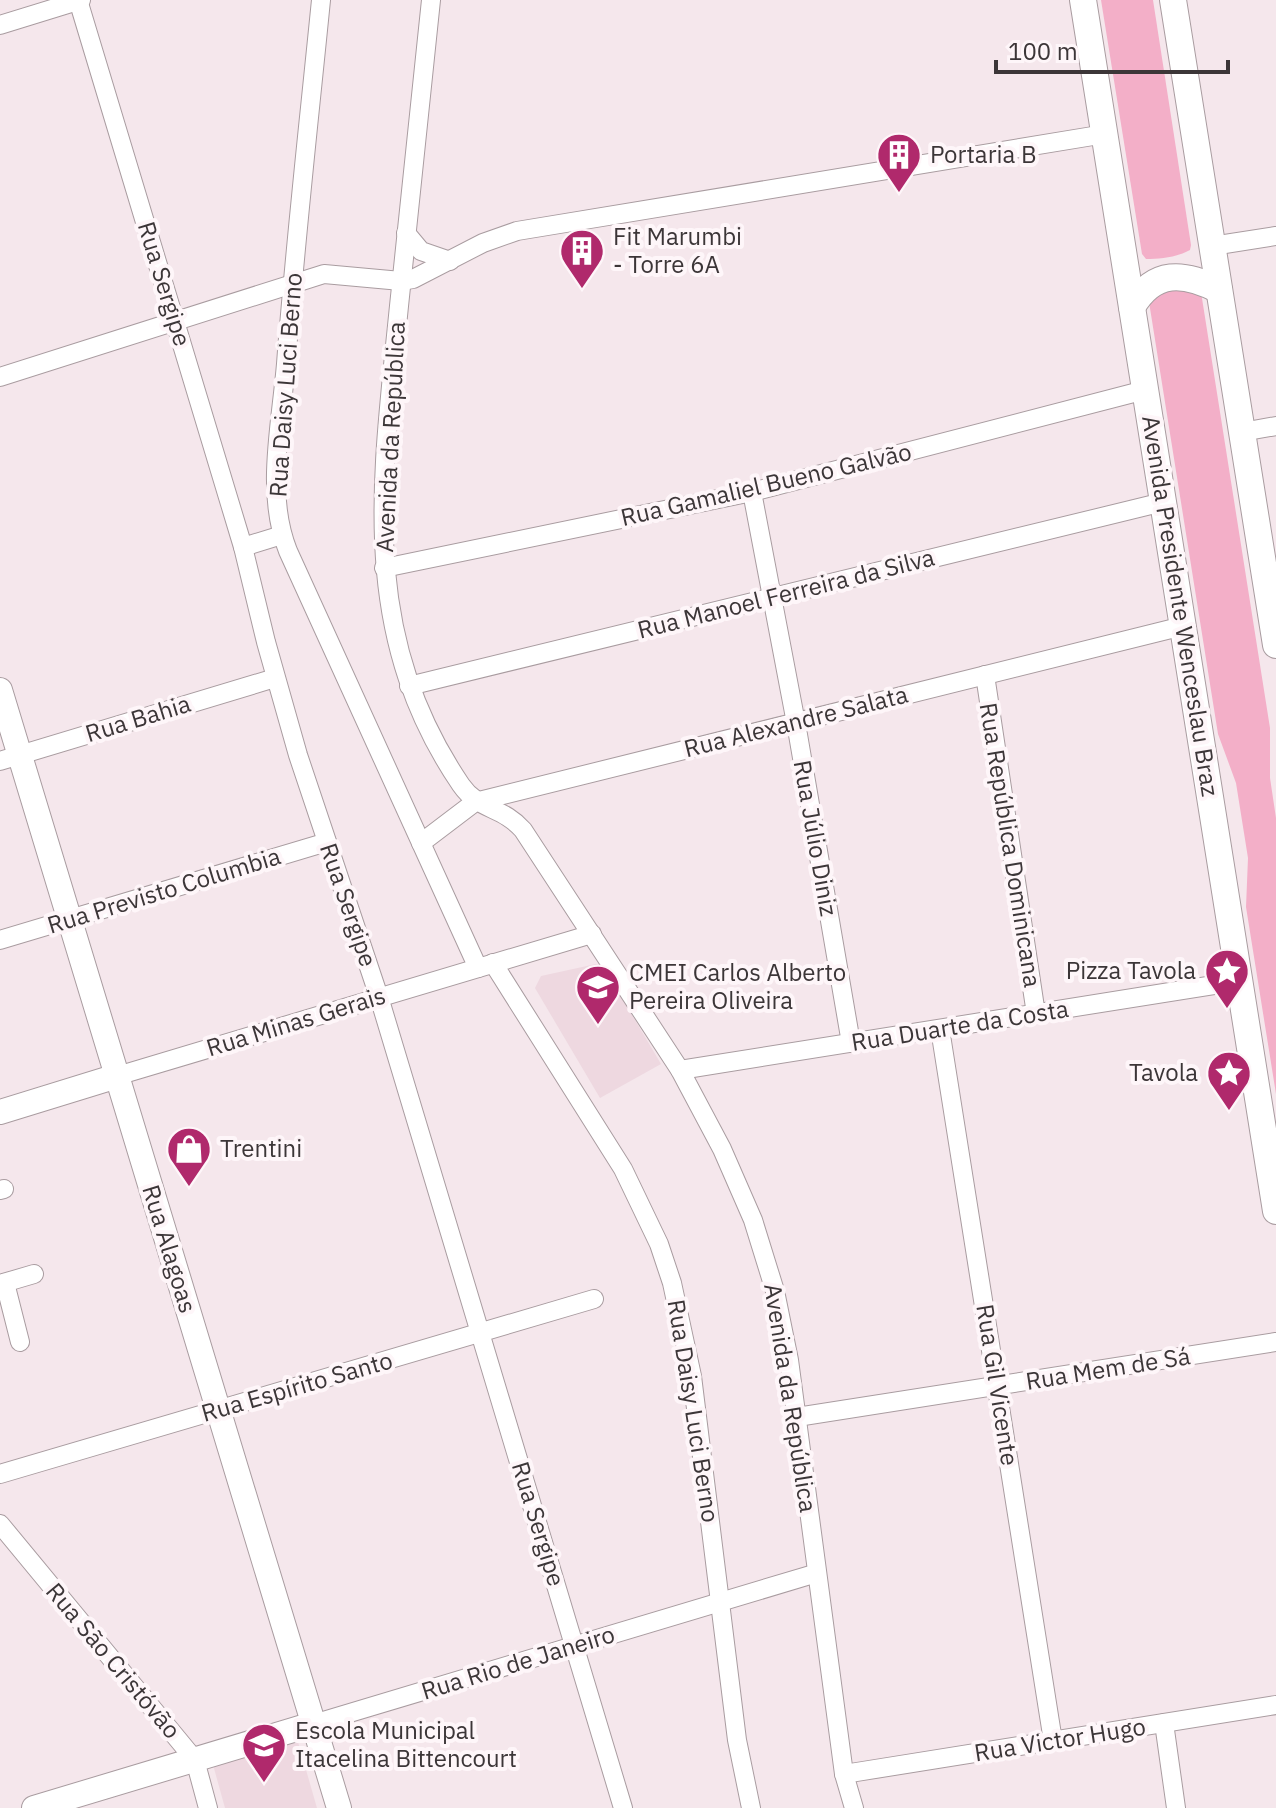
<svg xmlns="http://www.w3.org/2000/svg" width="1276" height="1808" font-family="'IBM Plex Sans',sans-serif">
<rect width="100%" height="100%" fill="#f5e7ec"/>
<g fill="#eed8e0">
<path d="M596 964H602L661 1064 600 1098 535 988 541 976Z"/>
<path d="M296 1735 317 1808H225L212 1761Z"/>
</g>
<g fill="#f3afc8">
<path d="M1101 0H1153L1191 245 1190 250C1178 257 1160 259 1146 259L1142 254Z"/>
<path d="M1190 286 1201 292 1270 728V778L1276 818V1094L1246 907 1248 858 1236 783 1218 734 1149 302 1150 295Z"/>
</g>
<g fill="none" stroke-linecap="round" stroke-linejoin="round">
<g stroke="#a99ca0" stroke-width="20">
<g id="minor">
<path d="M78 0 243 547 266 642 298 755 379 997 623 1808"/>
<path d="M321 0C309 121 295 243 286 364 281 425 265 493 288 551L478 968"/>
<path d="M431 0C420 102 409 204 399 306 382 479 357 632 461 785 479 811 502 806 523 830L680 1070 722 1149 753 1220 775 1291 789 1360 844 1774 854 1808"/>
<path d="M0 25 81 0"/>
<path d="M406 233 421 251 450 261"/>
<path d="M1212 246 1276 236"/>
<path d="M0 377 324 274 401 281 413 279 483 243 517 231 1105 134"/>
<path d="M1242 432 1276 426"/>
<path d="M752 492 796 723 851 1043"/>
<path d="M243 547 282 535"/>
<path d="M384 568 752 492 1145 390"/>
<path d="M985 675 1036 1014"/>
<path d="M409 686 1163 502"/>
<path d="M0 761 275 678"/>
<path d="M421 843 475 802 1183 626"/>
<path d="M0 940 327 842"/>
<path d="M493 963 623 1169 659 1244 672 1283 692 1376 737 1740 751 1808"/>
<path d="M940 1029 1053 1741"/>
<path d="M680 1070 1239 981"/>
<path d="M117 1076 592 934"/>
<path d="M0 1190 4 1189"/>
<path d="M5 1283 20 1342"/>
<path d="M0 1284 34 1274"/>
<path d="M797 1417 1276 1342"/>
<path d="M0 1474 594 1299"/>
<path d="M0 1524 195 1760 208 1808"/>
<path d="M1164 1723 1176 1808"/>
<path d="M313 1724 817 1573"/>
<path d="M844 1774 1276 1705"/>
</g>
</g>
<g stroke="#a99ca0" stroke-width="26">
<g id="tertiary">
<path d="M0 690 339 1808"/>
<path d="M0 1112 117 1076"/>
<path d="M34 1808 313 1724"/>
</g>
</g>
<g stroke="#a99ca0" stroke-width="28">
<g id="secondary">
<path d="M1083 0 1276 1211"/>
<path d="M1173 0 1276 645"/>
<path d="M1132 307C1154 269 1184 272 1219 290"/>
</g>
</g>
<use href="#minor" stroke="#fff" stroke-width="18"/>
<use href="#tertiary" stroke="#fff" stroke-width="24"/>
<use href="#secondary" stroke="#fff" stroke-width="26"/>
</g>
<defs>
<g id="building-pin" transform="scale(2.3)"><path d="M0 17L-7.5 6A9.5 9.5 0 1 1 7.5 6Z" fill="#b0296c" stroke="#fef6f9"/><path d="M-4-6H4V6H1V3H-1V6H-4ZM-2.5-4.3h1.7v1.8h-1.7ZM.8-4.3h1.7v1.8H.8ZM-2.5-1h1.7V.8h-1.7ZM.8-1h1.7V.8H.8Z" fill="#fff"/></g>
<g id="sight-pin" transform="scale(2.3)"><path d="M0 17L-7.5 6A9.5 9.5 0 1 1 7.5 6Z" fill="#b0296c" stroke="#fef6f9"/><path d="M0-6L1.8-2.2L6-1.7L2.9 1.2L3.7 5.4L0 3.3L-3.7 5.4L-2.9 1.2L-6-1.7L-1.8-2.2Z" fill="#fff"/></g>
<g id="school-pin" transform="scale(2.3)"><path d="M0 17L-7.5 6A9.5 9.5 0 1 1 7.5 6Z" fill="#b0296c" stroke="#fef6f9"/><path d="M0-5L7-2L0 1L-7-2ZM-4 1L0 2.5L4 1V4Q0 6-4 4Z" fill="#fff"/></g>
<g id="shop-pin" transform="scale(2.3)"><path d="M0 17L-7.5 6A9.5 9.5 0 1 1 7.5 6Z" fill="#b0296c" stroke="#fef6f9"/><path d="M-5-2.5h2.3a2.7 3.5 0 0 1 5.4 0H5L5.5 6h-11ZM-1.5-2.5h3a1.5 2.3 0 0 0-3 0Z" fill="#fff"/></g>
</defs>
<g fill-rule="evenodd">
<use href="#building-pin" x="899" y="155"/>
<use href="#building-pin" x="582" y="251"/>
<use href="#sight-pin" x="1227" y="971"/>
<use href="#school-pin" x="598" y="987"/>
<use href="#sight-pin" x="1229" y="1073"/>
<use href="#shop-pin" x="189" y="1149"/>
<use href="#school-pin" x="264" y="1745"/>
</g>
<g text-anchor="middle" stroke-width="8" stroke-linejoin="round" paint-order="stroke">
<g font-size="24" fill="#3c3638" stroke="#fef6f9" text-anchor="start">
<text x="930" y="163">Portaria B</text>
<text x="613" y="245">Fit Marumbi<tspan x="613" dy="28">- Torre 6A</tspan></text>
<text x="1196" y="979" text-anchor="end">Pizza Tavola</text>
<text x="629" y="981">CMEI Carlos Alberto<tspan x="629" dy="28">Pereira Oliveira</tspan></text>
<text x="1198" y="1081" text-anchor="end">Tavola</text>
<text x="220" y="1157">Trentini</text>
<text x="295" y="1739">Escola Municipal<tspan x="295" dy="28">Itacelina Bittencourt</tspan></text>
</g>
<g font-size="24" fill="#3c3638" stroke="#fef6f9">
<text transform="translate(164 284) rotate(73)" y="8">Rua Sergipe</text>
<text transform="translate(286 385) rotate(-86)" y="8">Rua Daisy Luci Berno</text>
<text transform="translate(391 437) rotate(-87)" y="8">Avenida da República</text>
<text transform="translate(766 485) rotate(-13)" y="8">Rua Gamaliel Bueno Galvão</text>
<text transform="translate(786 594) rotate(-14)" y="8">Rua Manoel Ferreira da Silva</text>
<text transform="translate(1180 606) rotate(81)" y="8">Avenida Presidente Wenceslau Braz</text>
<text transform="translate(138 719) rotate(-17)" y="8">Rua Bahia</text>
<text transform="translate(796 722) rotate(-14)" y="8">Rua Alexandre Salata</text>
<text transform="translate(815 838) rotate(80)" y="8">Rua Júlio Diniz</text>
<text transform="translate(1010 845) rotate(81)" y="8">Rua República Dominicana</text>
<text transform="translate(164 891) rotate(-17)" y="8">Rua Previsto Columbia</text>
<text transform="translate(348 905) rotate(71)" y="8">Rua Sergipe</text>
<text transform="translate(296 1022) rotate(-17)" y="8">Rua Minas Gerais</text>
<text transform="translate(960 1026) rotate(-9)" y="8">Rua Duarte da Costa</text>
<text transform="translate(169 1249) rotate(73)" y="8">Rua Alagoas</text>
<text transform="translate(1108 1369) rotate(-9)" y="8">Rua Mem de Sá</text>
<text transform="translate(997 1385) rotate(81)" y="8">Rua Gil Vicente</text>
<text transform="translate(297 1387) rotate(-16)" y="8">Rua Espírito Santo</text>
<text transform="translate(790 1398) rotate(81)" y="8">Avenida da República</text>
<text transform="translate(693 1411) rotate(81)" y="8">Rua Daisy Luci Berno</text>
<text transform="translate(538 1524) rotate(73)" y="8">Rua Sergipe</text>
<text transform="translate(113 1661) rotate(50)" y="8">Rua São Cristóvão</text>
<text transform="translate(518 1663) rotate(-17)" y="8">Rua Rio de Janeiro</text>
<text transform="translate(1060 1740) rotate(-9)" y="8">Rua Victor Hugo</text>
</g>
</g>
<path d="M996 60v12h232v-12" fill="none" stroke="#3c3638" stroke-width="4"/>
<text x="1008" y="60" font-size="24" fill="#3c3638" stroke="#fef6f9" stroke-width="6" paint-order="stroke">100 m</text>
</svg>
